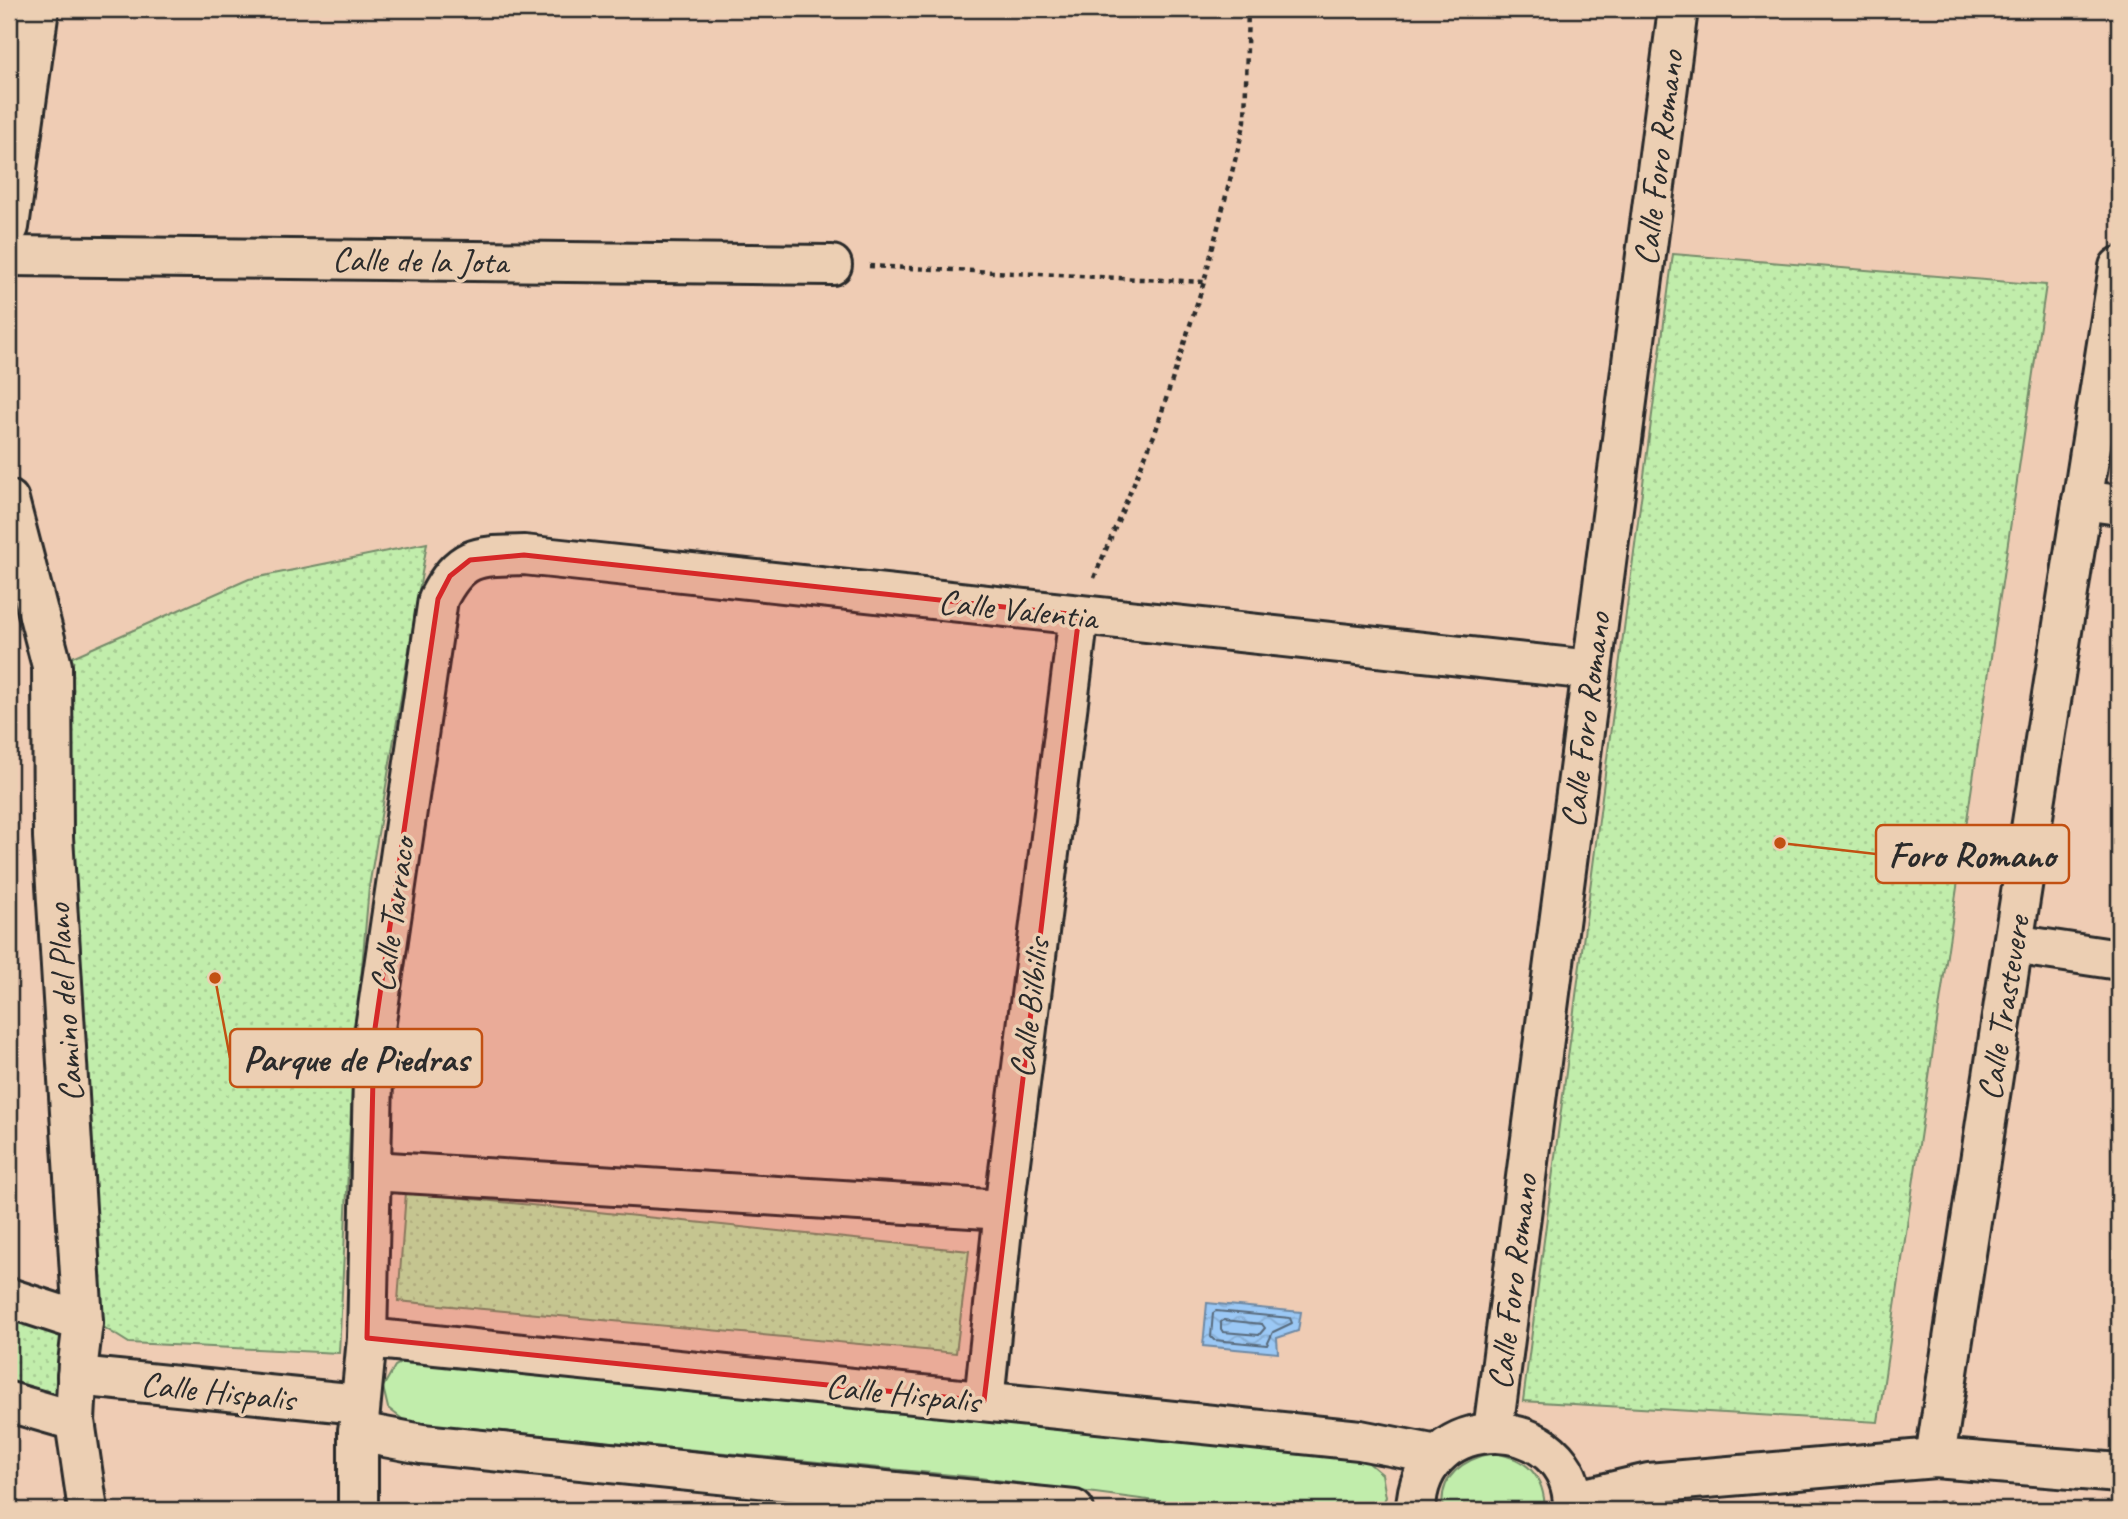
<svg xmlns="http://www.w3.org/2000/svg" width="2128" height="1519" font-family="Caveat,sans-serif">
<defs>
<pattern id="grass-dots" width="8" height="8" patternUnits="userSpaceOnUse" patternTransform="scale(1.75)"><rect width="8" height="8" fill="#c1edab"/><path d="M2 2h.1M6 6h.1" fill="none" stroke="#a6cb93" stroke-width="1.8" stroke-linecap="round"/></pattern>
<pattern id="water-waves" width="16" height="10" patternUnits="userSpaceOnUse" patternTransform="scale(1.75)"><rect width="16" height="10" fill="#9bc8f5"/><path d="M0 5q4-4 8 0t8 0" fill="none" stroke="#86acd2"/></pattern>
</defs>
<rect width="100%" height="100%" fill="#efccb4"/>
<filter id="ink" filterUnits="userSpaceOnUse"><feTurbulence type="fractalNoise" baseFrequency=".0143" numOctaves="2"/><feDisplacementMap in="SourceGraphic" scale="14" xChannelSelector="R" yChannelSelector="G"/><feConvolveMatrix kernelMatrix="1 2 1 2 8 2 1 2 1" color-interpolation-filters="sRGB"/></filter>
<g filter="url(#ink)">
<g fill="url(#grass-dots)" stroke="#768c6b" stroke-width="2">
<path d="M1673 254 2046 285 1878 1422 1523 1401Z"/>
<path d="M427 543 369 887 353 1070 339 1353 129 1343 89 1318 52 666 249 579Z"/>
<path d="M406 1192 969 1251 956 1353 398 1301Z"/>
<path d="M9 1305 72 1328 64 1405 9 1395Z"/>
</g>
<g fill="#c1edab" stroke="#768c6b" stroke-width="2">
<path d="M417 1354 1364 1459 1382 1474 1386 1497 1380 1510H1224L973 1477 406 1422 388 1408 383 1387 395 1366Z"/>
<path d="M1493 1453C1527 1458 1544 1475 1545 1510H1443C1438 1476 1464 1459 1493 1453Z"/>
</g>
<path fill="url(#water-waves)" stroke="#6e89a4" stroke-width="2" d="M1207 1303 1301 1312 1298 1331 1277 1338 1278 1353 1203 1346Z"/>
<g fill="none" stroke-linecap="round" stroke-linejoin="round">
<g stroke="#586a7c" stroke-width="2">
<path d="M1216 1311 1290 1318 1292 1323 1273 1332 1267 1345 1214 1340 1211 1337 1213 1313Z"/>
<path d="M1224 1320 1262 1324 1265 1328 1259 1335 1223 1332 1221 1329V1322Z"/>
</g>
<g stroke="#2b2b2b" stroke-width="44">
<g id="street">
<path d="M9 227 39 9"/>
<path d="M9 256 832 265"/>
<path d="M9 500 52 666 53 837 83 1322 78 1363 75 1421 88 1510"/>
<path d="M2082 500 2119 505"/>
<path d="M2013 944 2119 960"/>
<path d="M372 1171 1004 1210"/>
<path d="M9 1298 83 1322"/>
<path d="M367 1338 1360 1440 1437 1455"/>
<path d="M77 1376 359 1404"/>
<path d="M984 1401 1004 1210 1079 615"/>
<path d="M9 1402 75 1421"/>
<path d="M1493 1431 1678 9"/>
<path d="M358 1432 422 1444 1074 1510"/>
<path d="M1935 1458 2013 944 2119 267"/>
<path d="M1573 1501 1649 1483 1935 1458 2119 1473"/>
<path d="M358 1510V1432L367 1338 374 1035 438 599C461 554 478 556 524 555L1591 670"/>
<path d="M1416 1510C1418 1405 1576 1410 1573 1510"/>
</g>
</g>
<g stroke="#2b2b2b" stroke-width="4.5" stroke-dasharray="5 5" stroke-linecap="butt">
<path d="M869 266 1204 282"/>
<path d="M1094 578 1155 433 1204 282 1245 121 1248 9"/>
<path d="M1848 1510 1951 1502"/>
</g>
<use href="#street" stroke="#eccfb3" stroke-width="38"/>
</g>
</g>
<path fill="#d62828" fill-opacity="0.2" stroke="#d62828" stroke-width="5" stroke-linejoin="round" d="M524 555 1079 615 984 1401 367 1338 374 1035 438 599 450 576 470 560Z"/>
<g text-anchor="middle" stroke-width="7" stroke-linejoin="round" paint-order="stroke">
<g font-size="35" fill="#2b2b2b" stroke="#eccfb3">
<text transform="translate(1658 158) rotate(-83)" y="12">Calle Foro Romano</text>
<text transform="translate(420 260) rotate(1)" y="12">Calle de la Jota</text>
<text transform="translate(1018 609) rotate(6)" y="12">Calle Valentia</text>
<text transform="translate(1585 720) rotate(-83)" y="12">Calle Foro Romano</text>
<text transform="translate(392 915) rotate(-82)" y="12">Calle Tarraco</text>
<text transform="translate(64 1003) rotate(-94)" y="12">Camino del Plano</text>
<text transform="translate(1029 1008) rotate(-83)" y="12">Calle Bilbilis</text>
<text transform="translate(2003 1008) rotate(-81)" y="12">Calle Trastevere</text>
<text transform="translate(1512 1282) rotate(-83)" y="12">Calle Foro Romano</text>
<text transform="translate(218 1391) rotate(6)" y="12">Calle Hispalis</text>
<text transform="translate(903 1393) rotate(6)" y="12">Calle Hispalis</text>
</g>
</g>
<path fill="none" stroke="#c25012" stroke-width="2.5" d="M1780 843L1876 854M215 978L230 1058"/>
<g fill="#c25012" stroke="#eccfb3" stroke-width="2.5">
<circle cx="1780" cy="843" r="7"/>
<circle cx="215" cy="978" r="7"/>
</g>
<g fill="#eccfb3" stroke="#c25012" stroke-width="2.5">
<rect x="1876" y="825" width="193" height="58" rx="7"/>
<rect x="230" y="1029" width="252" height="58" rx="7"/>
</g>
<g font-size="37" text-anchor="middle" font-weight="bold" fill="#2b2b2b">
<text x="1972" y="867">Foro Romano</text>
<text x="356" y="1071">Parque de Piedras</text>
</g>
<rect width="2128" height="1519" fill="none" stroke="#eccfb3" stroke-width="35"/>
<rect x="18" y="18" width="2093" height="1484" fill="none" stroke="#2b2b2b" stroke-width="2.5" filter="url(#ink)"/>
</svg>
